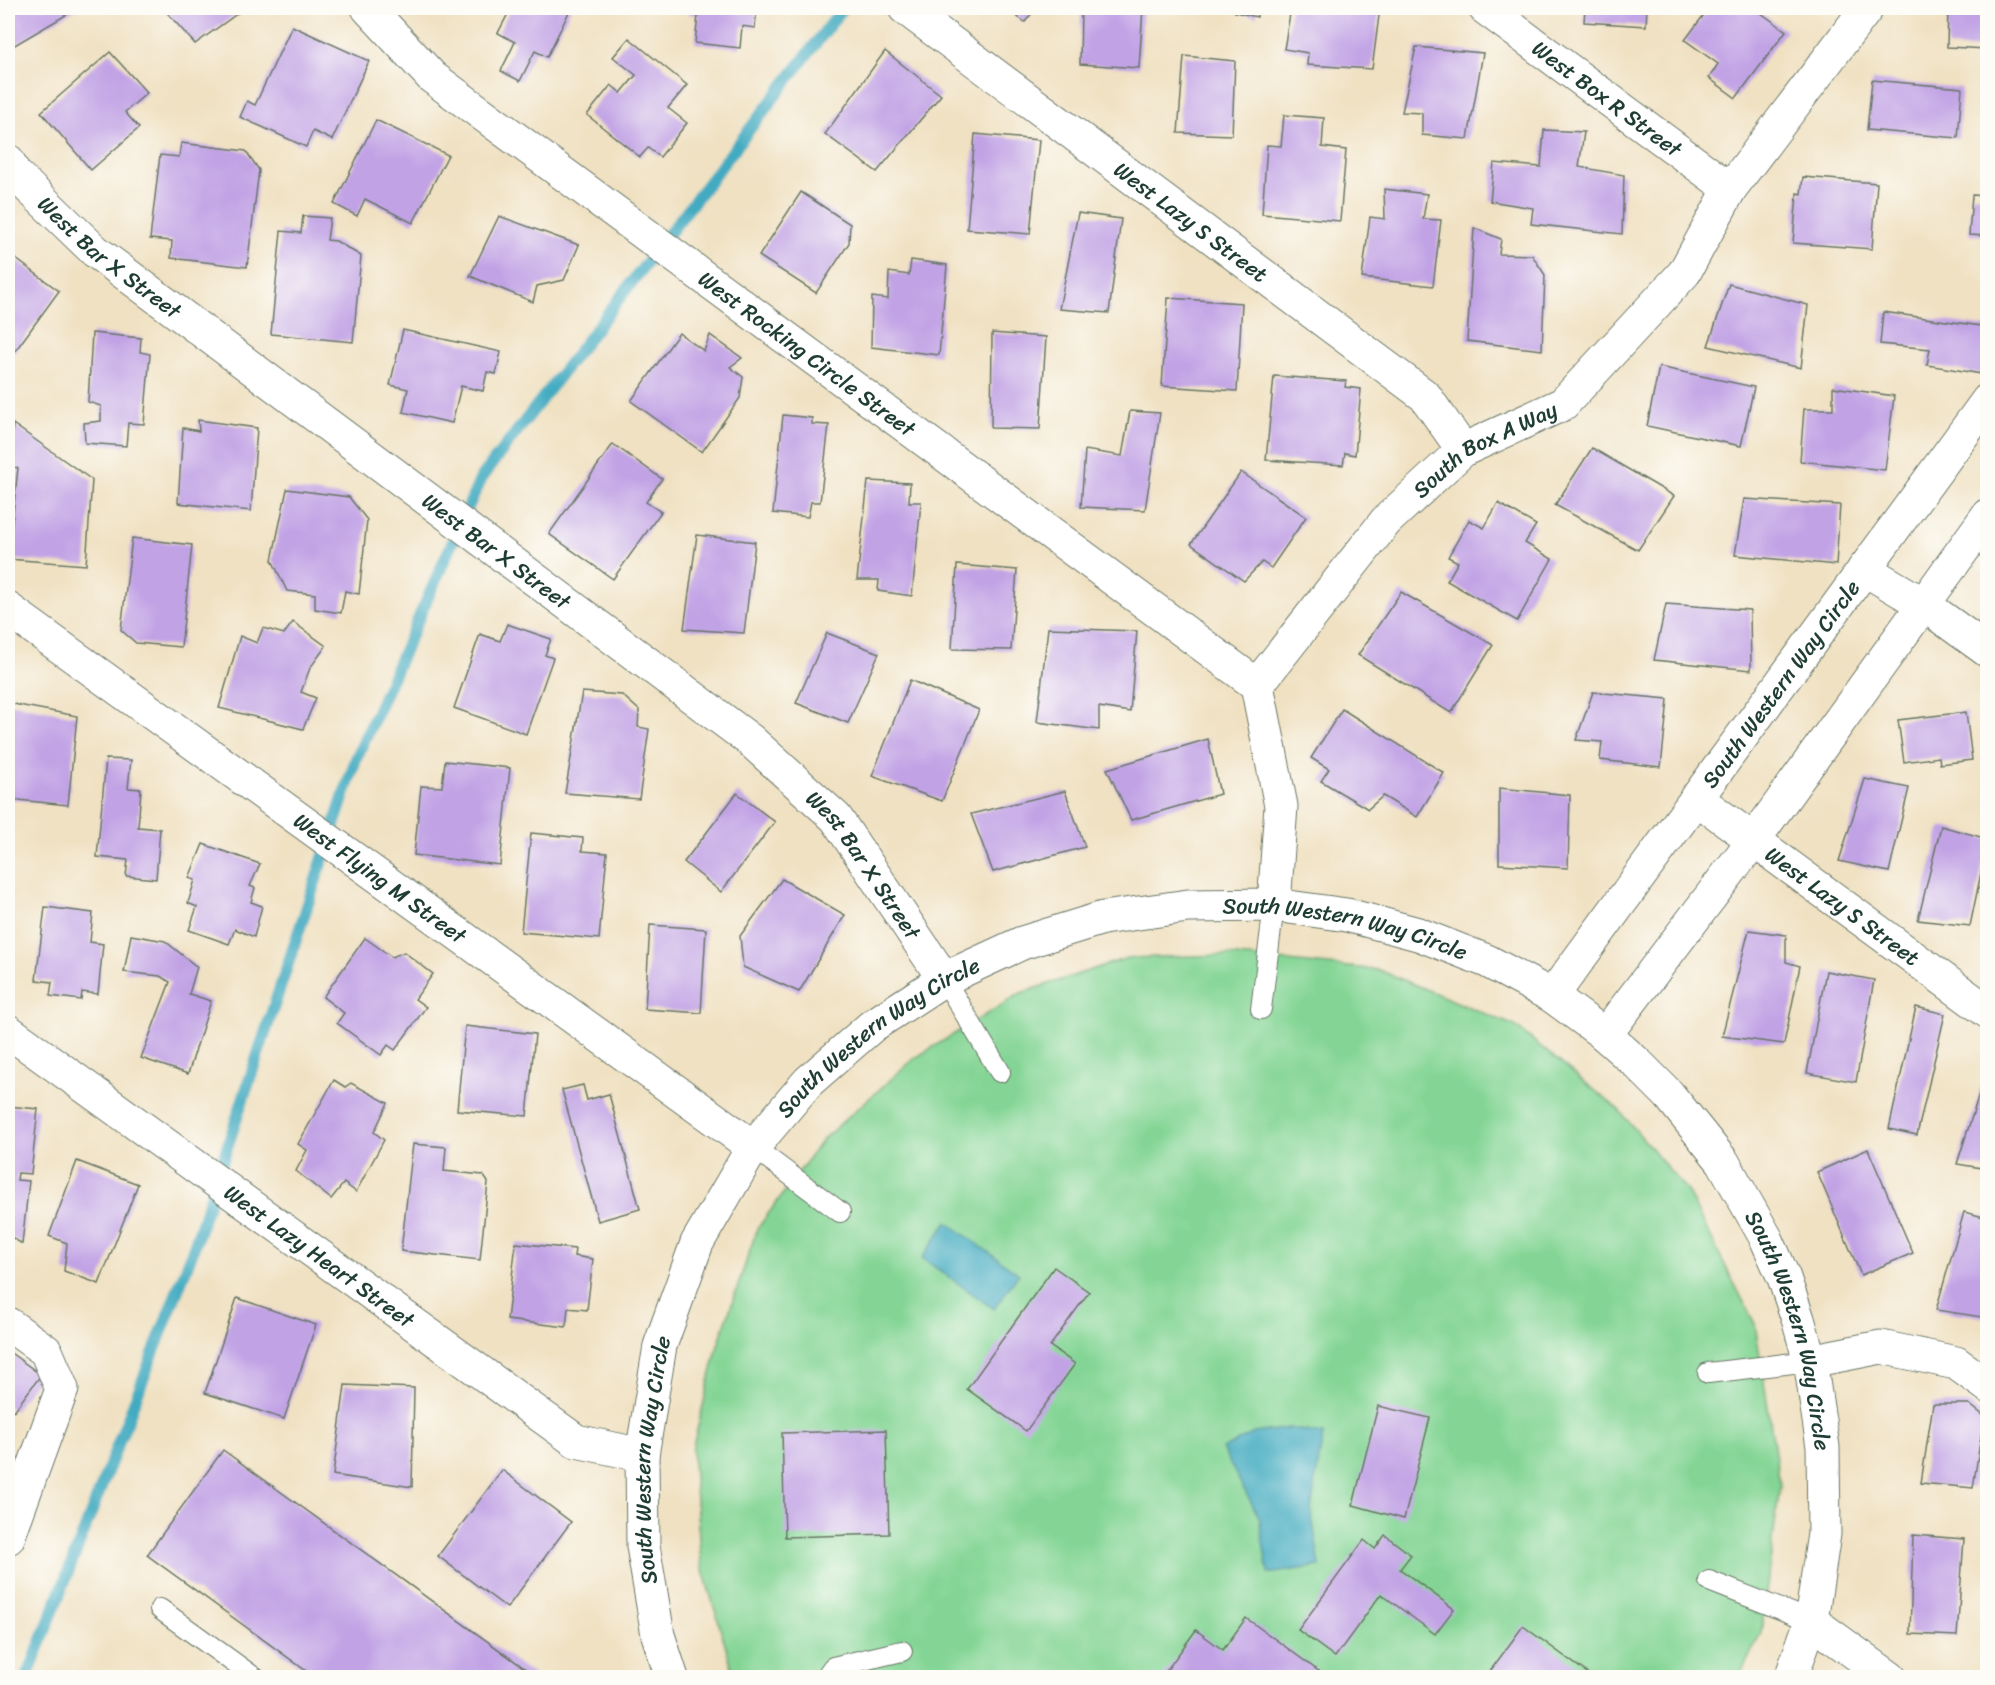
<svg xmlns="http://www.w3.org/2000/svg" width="1995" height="1685" font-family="Sriracha,sans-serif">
<rect width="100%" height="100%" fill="#fdfcf7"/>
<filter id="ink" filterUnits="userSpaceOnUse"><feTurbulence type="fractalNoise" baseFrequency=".0167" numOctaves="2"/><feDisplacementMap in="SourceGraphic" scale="12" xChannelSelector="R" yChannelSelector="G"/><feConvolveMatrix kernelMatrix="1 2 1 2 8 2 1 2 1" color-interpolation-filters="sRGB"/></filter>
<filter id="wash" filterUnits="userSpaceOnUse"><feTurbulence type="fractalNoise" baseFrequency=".008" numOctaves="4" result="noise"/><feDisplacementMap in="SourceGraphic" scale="24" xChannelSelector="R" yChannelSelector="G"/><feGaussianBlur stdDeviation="1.35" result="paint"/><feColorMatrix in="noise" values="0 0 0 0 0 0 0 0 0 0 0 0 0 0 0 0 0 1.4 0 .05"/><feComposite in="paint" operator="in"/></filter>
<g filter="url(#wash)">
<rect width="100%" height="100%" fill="#f0e1c2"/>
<path fill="#84d595" stroke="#528964" stroke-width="1.5" d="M1227 955 1379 970 1515 1026 1618 1109 1687 1191 1755 1324 1780 1485 1761 1633 1739 1677 735 1678 701 1563 692 1450 718 1345 757 1229 823 1139 915 1058 1021 993 1127 958Z"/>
<g fill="#42abc1" stroke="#30747a" stroke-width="1.5">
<path d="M947 1222 1019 1274 994 1309 922 1258Z"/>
<path d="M1289 1428 1323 1434 1311 1510 1320 1566 1268 1574 1259 1517 1222 1449 1254 1433Z"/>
</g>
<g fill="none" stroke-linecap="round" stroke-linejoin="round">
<path stroke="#42abc1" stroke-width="12" d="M27 1678 191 1256 356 759 481 478 843 8"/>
</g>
<g id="blocks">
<g fill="#c1a3e5">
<path d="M8 8H78L8 49Z"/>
<path d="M163 8H245L195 44Z"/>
<path d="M511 8H571L547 57 535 51 520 81 501 71 515 42 498 33Z"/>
<path d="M690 8H757L755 28 742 26 740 48 695 43 698 15 689 14Z"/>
<path d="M1005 8H1036L1025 22Z"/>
<path d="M1081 8H1143L1139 68 1080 64Z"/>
<path d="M1236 8H1257V17L1235 12Z"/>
<path d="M1291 8H1380L1372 69 1307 65 1308 53 1284 49Z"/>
<path d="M1585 8H1647L1646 26 1584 22Z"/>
<path d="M1709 8H1754L1786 31 1736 98 1709 78 1718 64 1685 40Z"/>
<path d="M1948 8H1988V49L1947 47Z"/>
<path d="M292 26 369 61 332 140 313 131 306 147 240 117 247 101 255 105Z"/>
<path d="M629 38 687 85 668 108 687 123 660 157 648 148 640 157 587 115 611 85 621 93 636 75 613 57Z"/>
<path d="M1416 47 1483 53 1468 139 1422 135V113L1402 112Z"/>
<path d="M885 51 941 95 877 172 825 134Z"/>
<path d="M110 52 147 93 125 112 139 128 91 170 41 112Z"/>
<path d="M1184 56 1235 61 1232 135 1178 133Z"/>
<path d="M1872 80 1962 88 1958 138 1867 130Z"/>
<path d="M1284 115 1324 118 1322 147 1346 150 1340 221 1262 214 1267 145 1281 146Z"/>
<path d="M376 120 448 155 413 223 365 199 357 216 334 204Z"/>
<path d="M1544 130 1584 132 1579 167 1624 175 1622 234 1531 224 1533 208 1490 201 1494 163 1541 167Z"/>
<path d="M975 134 1039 140 1030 234 967 229Z"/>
<path d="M181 143 246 151 259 170 247 267 171 258 172 241 150 239 160 155 179 157Z"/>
<path d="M1803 177 1877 183 1872 249 1793 243 1797 193 1801 194Z"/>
<path d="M1384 189 1427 194 1423 219 1441 220 1433 286 1362 278 1370 217 1385 219Z"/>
<path d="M801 192 850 224 849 243 816 293 759 256Z"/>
<path d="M1972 195 1988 196V236L1969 235Z"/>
<path d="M1078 213 1121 219 1109 313 1059 309Z"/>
<path d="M303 216 330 218 327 240 336 241 361 256 353 342 271 334 281 231 301 233Z"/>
<path d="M499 216 579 245 564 280 537 286 533 302 470 276Z"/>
<path d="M1474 228 1501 239 1499 254 1532 255 1545 275 1542 350 1467 341Z"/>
<path d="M8 253 59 291 13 354 8 348Z"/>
<path d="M911 260 947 265 939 355 871 347 872 297 888 299 889 272 909 275Z"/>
<path d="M1729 284 1808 305 1801 368 1708 346Z"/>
<path d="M1168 298 1242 303 1237 391 1162 386Z"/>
<path d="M1883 312 1988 327V375L1927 365 1930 349 1880 344Z"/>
<path d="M403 330 501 352 496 374 487 372 483 391 461 386 452 423 403 412 408 389 390 385Z"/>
<path d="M92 333 141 338 140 352 150 354 144 424 128 423 126 446 85 443 84 423 101 421V406L88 402Z"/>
<path d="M679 333 704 351 710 335 742 358 730 367 743 377 740 398 702 452 631 401Z"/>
<path d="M992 333 1046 337 1040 429 991 428Z"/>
<path d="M1659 367 1754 387 1741 446 1647 426Z"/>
<path d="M1274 376 1346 381 1345 387 1361 389 1355 455 1345 453 1343 465 1266 460Z"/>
<path d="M1833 387 1894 396 1885 470 1800 461 1804 409H1833Z"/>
<path d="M1130 411 1160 413 1145 510 1081 507 1085 450 1122 456Z"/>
<path d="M783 415 812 418V424L829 425 820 502H811L808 517 773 513Z"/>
<path d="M198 420 257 428 251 511 178 503 183 428 199 431Z"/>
<path d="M13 424 92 480 86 565 8 559 18 468 8 466Z"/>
<path d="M613 444 662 479 646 502 661 512 613 579 549 534Z"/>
<path d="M1592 448 1674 496 1638 550 1555 505Z"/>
<path d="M1241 472 1306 517 1271 568 1262 562 1244 581 1191 544Z"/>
<path d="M868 481 910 483 909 502H921L912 596 878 591 879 580H857Z"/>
<path d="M287 489 349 497 367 520 359 594 345 591 341 613 315 609V594L287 591 272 560Z"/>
<path d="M1744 499 1840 505 1836 565 1735 555Z"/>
<path d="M1498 503 1536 525 1525 543 1552 559 1517 621 1447 581 1458 562 1448 557 1469 520 1484 528Z"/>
<path d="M697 535 755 542 744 633 684 629Z"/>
<path d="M132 538 192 545 181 647 136 643 121 630Z"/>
<path d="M957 565 1017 570 1011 650 952 649Z"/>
<path d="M1401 592 1493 645 1451 713 1358 655Z"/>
<path d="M1666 604 1750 610 1751 670 1654 660Z"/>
<path d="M293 622 326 646 310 668 301 692 316 698 303 729 219 708 240 636 257 643 263 628 284 634Z"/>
<path d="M507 624 551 639 545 655 553 658 526 734 454 708 480 634 500 641Z"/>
<path d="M1048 628 1137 631 1130 712 1099 707V730L1037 722Z"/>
<path d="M827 633 879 653 848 723 796 703Z"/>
<path d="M910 680 979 710 942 801 872 776Z"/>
<path d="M582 692 622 695 639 710 638 727 649 729 639 799 565 793Z"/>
<path d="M1593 692 1668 699 1661 767 1600 760 1602 742 1576 740Z"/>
<path d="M8 703 77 716 68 805 8 799Z"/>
<path d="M1342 709 1444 773 1417 817 1383 796 1368 809 1321 781 1329 769 1311 758Z"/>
<path d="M1966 712 1972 760 1940 764 1939 757 1904 762 1898 720Z"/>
<path d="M1208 739 1220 794 1131 820 1107 769Z"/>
<path d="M106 759 131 760 128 788 141 789 138 827 160 829 156 879 126 876 128 860 97 857Z"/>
<path d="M445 761 510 768 500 865 414 855 421 786 442 787Z"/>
<path d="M1865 779 1909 788 1889 872 1839 861Z"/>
<path d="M1499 788 1570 795 1568 868 1499 864Z"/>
<path d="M1065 791 1085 847 993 872 971 814Z"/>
<path d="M737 793 775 822 721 892 684 862Z"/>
<path d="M1941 826 1988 839 1970 926 1918 920Z"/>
<path d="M531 833 583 838 582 851 607 853 599 939 521 932Z"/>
<path d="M203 844 260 864 250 886 255 888 251 902 262 906 254 937 235 929 229 944 189 930 197 907 188 903 195 880 189 878Z"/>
<path d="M782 879 845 915 799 992 743 967 740 936Z"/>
<path d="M45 907 93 913 90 942 103 944 98 994 82 992 81 1000 50 996 52 982 36 980Z"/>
<path d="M650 925 706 929 701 1013 645 1009Z"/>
<path d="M1749 930 1786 935V962L1800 966 1784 1044 1722 1036Z"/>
<path d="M131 935 165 941 197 967 189 994 211 1001 188 1074 141 1058 170 982 160 976 124 972Z"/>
<path d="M365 938 392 957 404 952 433 974 415 999 426 1007 395 1050 388 1045 381 1055 337 1023 344 1013 323 997Z"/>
<path d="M1826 971 1874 980 1856 1082 1807 1073Z"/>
<path d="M1916 1007 1945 1014 1917 1135 1889 1129Z"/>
<path d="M465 1026 535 1034 527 1116 457 1110Z"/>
<path d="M1985 1075 1988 1076V1169L1957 1164Z"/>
<path d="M334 1080 345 1087 351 1083 388 1103 374 1132 384 1140 356 1192 344 1183 331 1199 296 1171 307 1150 298 1144Z"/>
<path d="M583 1085 587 1100 609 1094 640 1209 598 1221 562 1090Z"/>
<path d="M8 1106 38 1109 31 1174 18 1173 17 1180 29 1181 22 1244 8 1235Z"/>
<path d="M413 1144 446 1147 444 1171 483 1175 488 1182 480 1260 401 1251Z"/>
<path d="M1868 1149 1913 1253 1861 1275 1817 1172Z"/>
<path d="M77 1161 138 1184 99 1284 64 1271 67 1243 49 1236Z"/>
<path d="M1964 1212 1988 1218V1318L1936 1310Z"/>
<path d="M516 1243 575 1249 574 1256 593 1259 587 1310 568 1308 566 1327 507 1320Z"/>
<path d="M1054 1267 1089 1292 1050 1346 1075 1364 1026 1431 967 1389Z"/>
<path d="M237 1298 316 1325 284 1419 205 1393Z"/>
<path d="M8 1351 41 1375 14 1411 8 1406Z"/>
<path d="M345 1385 414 1388 412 1487 333 1475Z"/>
<path d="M1933 1404H1969L1984 1416 1973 1488 1921 1483Z"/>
<path d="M1378 1406 1430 1418 1404 1519 1353 1505Z"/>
<path d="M886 1430 889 1534 785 1537 782 1433Z"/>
<path d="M223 1450 538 1678H316L147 1555Z"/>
<path d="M502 1470 571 1522 507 1608 438 1556Z"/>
<path d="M1385 1535 1411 1555 1400 1569 1454 1609 1435 1634 1381 1594 1335 1657 1298 1630 1364 1540 1375 1549Z"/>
<path d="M1913 1535 1964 1539 1957 1636 1910 1634Z"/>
<path d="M1246 1618 1328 1678H1161L1196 1630 1223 1650Z"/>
<path d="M1523 1626 1594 1678H1485Z"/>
</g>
</g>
</g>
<g filter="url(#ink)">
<use href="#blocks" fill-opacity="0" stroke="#687666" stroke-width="1.5"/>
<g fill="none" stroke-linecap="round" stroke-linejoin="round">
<g stroke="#687666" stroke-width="22">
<g id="lane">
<path d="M944 979 1000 1072"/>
<path d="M1261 1009 1274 905"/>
<path d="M753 1147 840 1212"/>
<path d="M1708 1373 1810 1361"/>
<path d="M1709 1581 1811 1621"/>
<path d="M160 1609 255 1678"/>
<path d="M825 1678 833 1667 902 1651"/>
</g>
</g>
<g stroke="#687666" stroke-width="35">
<g id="street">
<path id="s1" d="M368 8 432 77 1257 685"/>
<path id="s2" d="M905 8 1425 396 1463 450"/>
<path id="s3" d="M1485 8 1730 189"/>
<path id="s4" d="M8 161 14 173 95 251 750 740 836 818 944 979"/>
<path d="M1864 569 1923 604 1988 651"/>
<path id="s5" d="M8 609 753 1147"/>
<path id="s6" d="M1696 798 1988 1012"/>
<path id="s7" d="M1274 905 1281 806 1257 685 1386 521 1463 450 1563 404 1684 273 1730 189 1867 8"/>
<path id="s8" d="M1552 996 1988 400"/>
<path id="s9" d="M8 1031 576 1441 642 1455"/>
<path d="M1605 1035 1753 841 1988 515"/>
<path d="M8 1324 46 1351 62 1389 8 1538"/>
<path d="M1810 1361 1881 1347 1956 1363 1988 1386"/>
<path d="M1811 1621 1890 1678"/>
<path id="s10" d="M672 1678 658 1635 643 1546 642 1455 660 1346 697 1243 753 1147 808 1082 872 1026 944 979 1022 943 1103 918 1188 906 1274 905 1347 915 1418 934 1487 961 1530 984 1552 996 1605 1035 1638 1064 1669 1095 1723 1162 1766 1238 1784 1278 1798 1319 1810 1361 1823 1447 1824 1534 1811 1621 1791 1678"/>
</g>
</g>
<use href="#lane" stroke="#fff" stroke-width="20"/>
<use href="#street" stroke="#fff" stroke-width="33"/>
</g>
</g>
<g text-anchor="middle" stroke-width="5" stroke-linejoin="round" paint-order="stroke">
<g font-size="22" fill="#1f3d34" stroke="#fdfcf7">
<text dy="8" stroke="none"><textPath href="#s3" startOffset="152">West Box R Street</textPath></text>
<text dy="8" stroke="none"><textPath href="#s2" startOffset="357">West Lazy S Street</textPath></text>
<text dy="8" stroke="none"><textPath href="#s4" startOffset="141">West Bar X Street</textPath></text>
<text dy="8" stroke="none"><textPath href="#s1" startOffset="560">West Rocking Circle Street</textPath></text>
<text dy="8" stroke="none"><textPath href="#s7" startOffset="555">South Box A Way</textPath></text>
<text dy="8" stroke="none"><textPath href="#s4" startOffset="627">West Bar X Street</textPath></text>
<text dy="8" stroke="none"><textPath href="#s8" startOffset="387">South Western Way Circle</textPath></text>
<text dy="8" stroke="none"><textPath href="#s4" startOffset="1113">West Bar X Street</textPath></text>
<text dy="8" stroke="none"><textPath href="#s5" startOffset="459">West Flying M Street</textPath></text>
<text dy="8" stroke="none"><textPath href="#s6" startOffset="182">West Lazy S Street</textPath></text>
<text dy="8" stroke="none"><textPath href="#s10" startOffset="1230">South Western Way Circle</textPath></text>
<text dy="8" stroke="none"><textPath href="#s10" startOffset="726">South Western Way Circle</textPath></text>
<text dy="8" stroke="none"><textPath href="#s9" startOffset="384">West Lazy Heart Street</textPath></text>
<text dy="8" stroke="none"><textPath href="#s10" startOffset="1874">South Western Way Circle</textPath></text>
<text dy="8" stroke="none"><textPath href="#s10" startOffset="222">South Western Way Circle</textPath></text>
</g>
</g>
<rect width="1995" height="1685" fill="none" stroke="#fdfcf7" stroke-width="30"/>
</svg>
